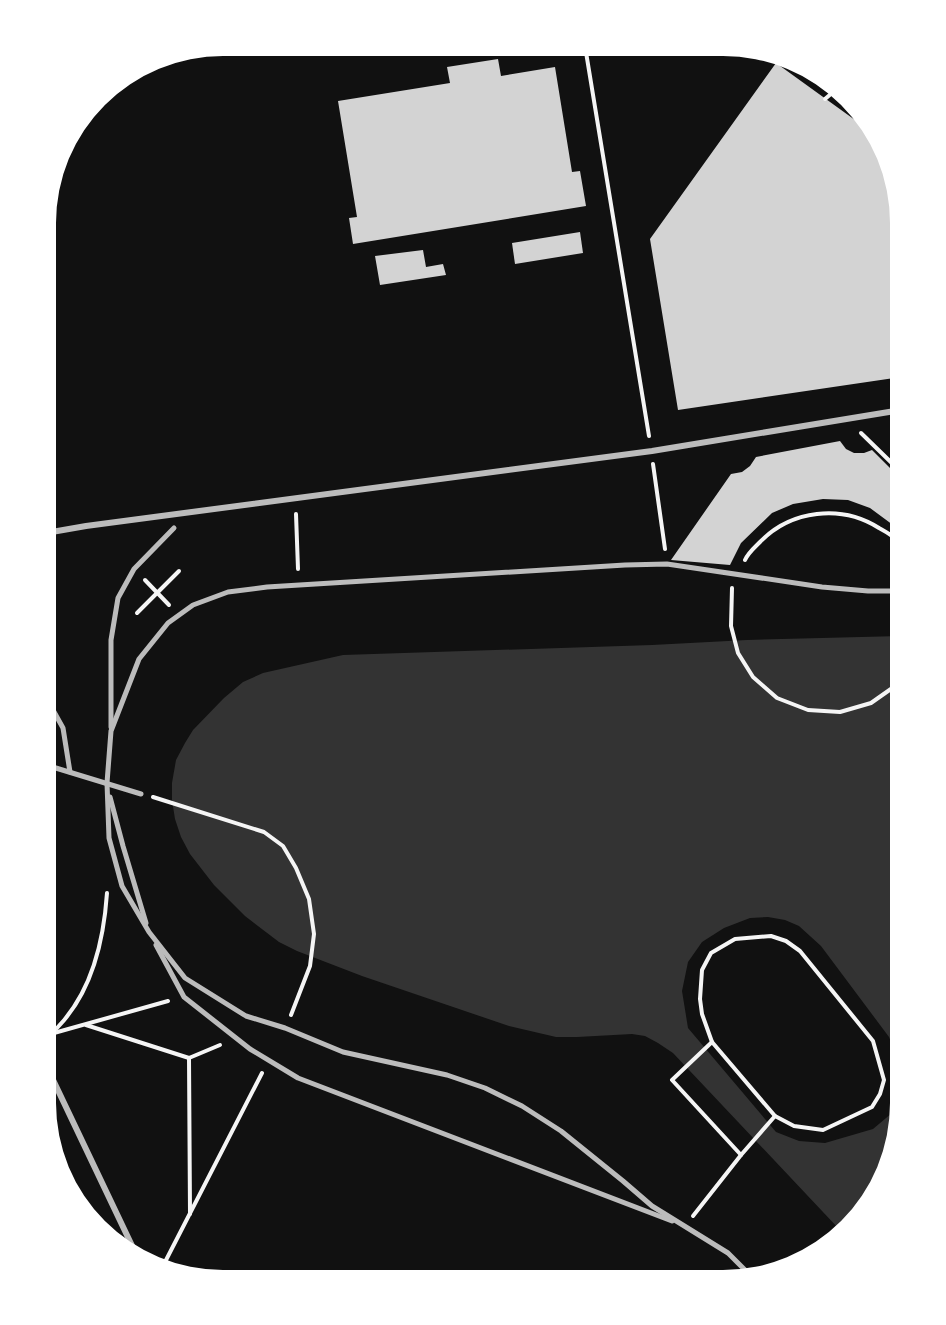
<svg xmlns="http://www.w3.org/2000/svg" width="946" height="1325" font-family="Helvetica,sans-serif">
<rect width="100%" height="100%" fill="#111"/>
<path fill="#333" d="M901 636V1090L898 1059 889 1037 821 946 799 926 785 920 768 917 750 918 724 928 702 942 688 962 682 991 688 1028 776 1132 799 1141 825 1143 873 1129 892 1113 901 1091V1114L871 1201 839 1229 673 1053 658 1043 645 1036 632 1034 577 1037H556L509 1026 362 976 297 951 279 942 245 916 214 885 190 854 181 837 175 819 172 800V783L176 760 185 743 193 730 224 698 243 682 263 673 343 655 652 645 747 640Z"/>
<g fill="#d3d3d3">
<path d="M498 59 501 76 555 67 572 172 580 171 586 206 353 244 349 218 357 217 338 101 450 83 447 67Z"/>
<path d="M776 63 855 120 862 119 883 144 901 222V377L678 410 650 239Z"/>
<path d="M580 232 583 253 515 264 512 243Z"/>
<path d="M423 250 426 267 443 264 446 275 380 285 375 256Z"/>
<path d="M840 441 846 449 854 453H864L872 450 901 479V532L893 525 870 508 848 500 823 499 793 504 772 513 741 543 730 565 671 560 731 474 742 472 750 466 756 457Z"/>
</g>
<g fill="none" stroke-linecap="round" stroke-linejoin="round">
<g stroke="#f5f5f5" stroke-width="4">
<path d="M585 46 649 436"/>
<path d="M825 99 832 93 854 109"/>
<path d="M861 433 901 472"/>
<path d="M653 464 665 549"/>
<path d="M296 514 298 569"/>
<path d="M745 560C748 553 754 548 760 542 791 510 841 504 879 528 888 533 895 537 901 545"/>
<path d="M145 580 169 605"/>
<path d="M732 588 731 626 738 653 753 677 777 698 808 710 840 712 871 703 898 684 901 680"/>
<path d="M137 613 179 571"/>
<path d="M153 797 264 832 283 846 296 868 309 899 314 934 310 966 291 1015"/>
<path d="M771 936 786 941 800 951 873 1041 884 1080 880 1094 872 1107 823 1130 794 1126 775 1116 712 1042 702 1014 700 999 702 970 711 953 735 939Z"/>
<path d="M86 1025 189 1058 220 1045"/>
<path d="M54 1033 168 1001"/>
<path d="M45 1037C54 1033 59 1026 65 1019 94 984 104 937 107 893"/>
<path d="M712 1042 672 1080 741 1155 775 1116"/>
<path d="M189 1058 190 1214"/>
<path d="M693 1216 741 1155"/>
<path d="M164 1264 262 1073"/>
</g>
<g stroke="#bcbcbc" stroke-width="5">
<path d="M46 700 48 701 63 728 70 772"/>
<path d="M111 727V640L118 598 134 569 174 528"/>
<path d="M46 765 141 794"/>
<path d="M110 797 123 846 146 923"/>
<path d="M156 945 184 997 250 1049 298 1078 672 1221"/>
<path d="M749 1274 728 1253 652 1206 623 1181 561 1131 522 1106 485 1088 447 1075 343 1052 285 1028 246 1016 185 978 149 932 122 886 109 838 107 783 111 731 139 659 168 623 193 605 228 592 267 587 625 565 667 564 822 587 868 591H901"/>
</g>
<g stroke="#bcbcbc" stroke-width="6">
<path d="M46 533 86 526 652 451 901 410"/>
<path d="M45 1063 135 1252"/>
</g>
</g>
<path d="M0 0H946V1325H0ZM223 56H723A167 167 0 0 1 890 223V1103A167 167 0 0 1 723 1270H223A167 167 0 0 1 56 1103V223A167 167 0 0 1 223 56Z" fill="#fff" fill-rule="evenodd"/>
</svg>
